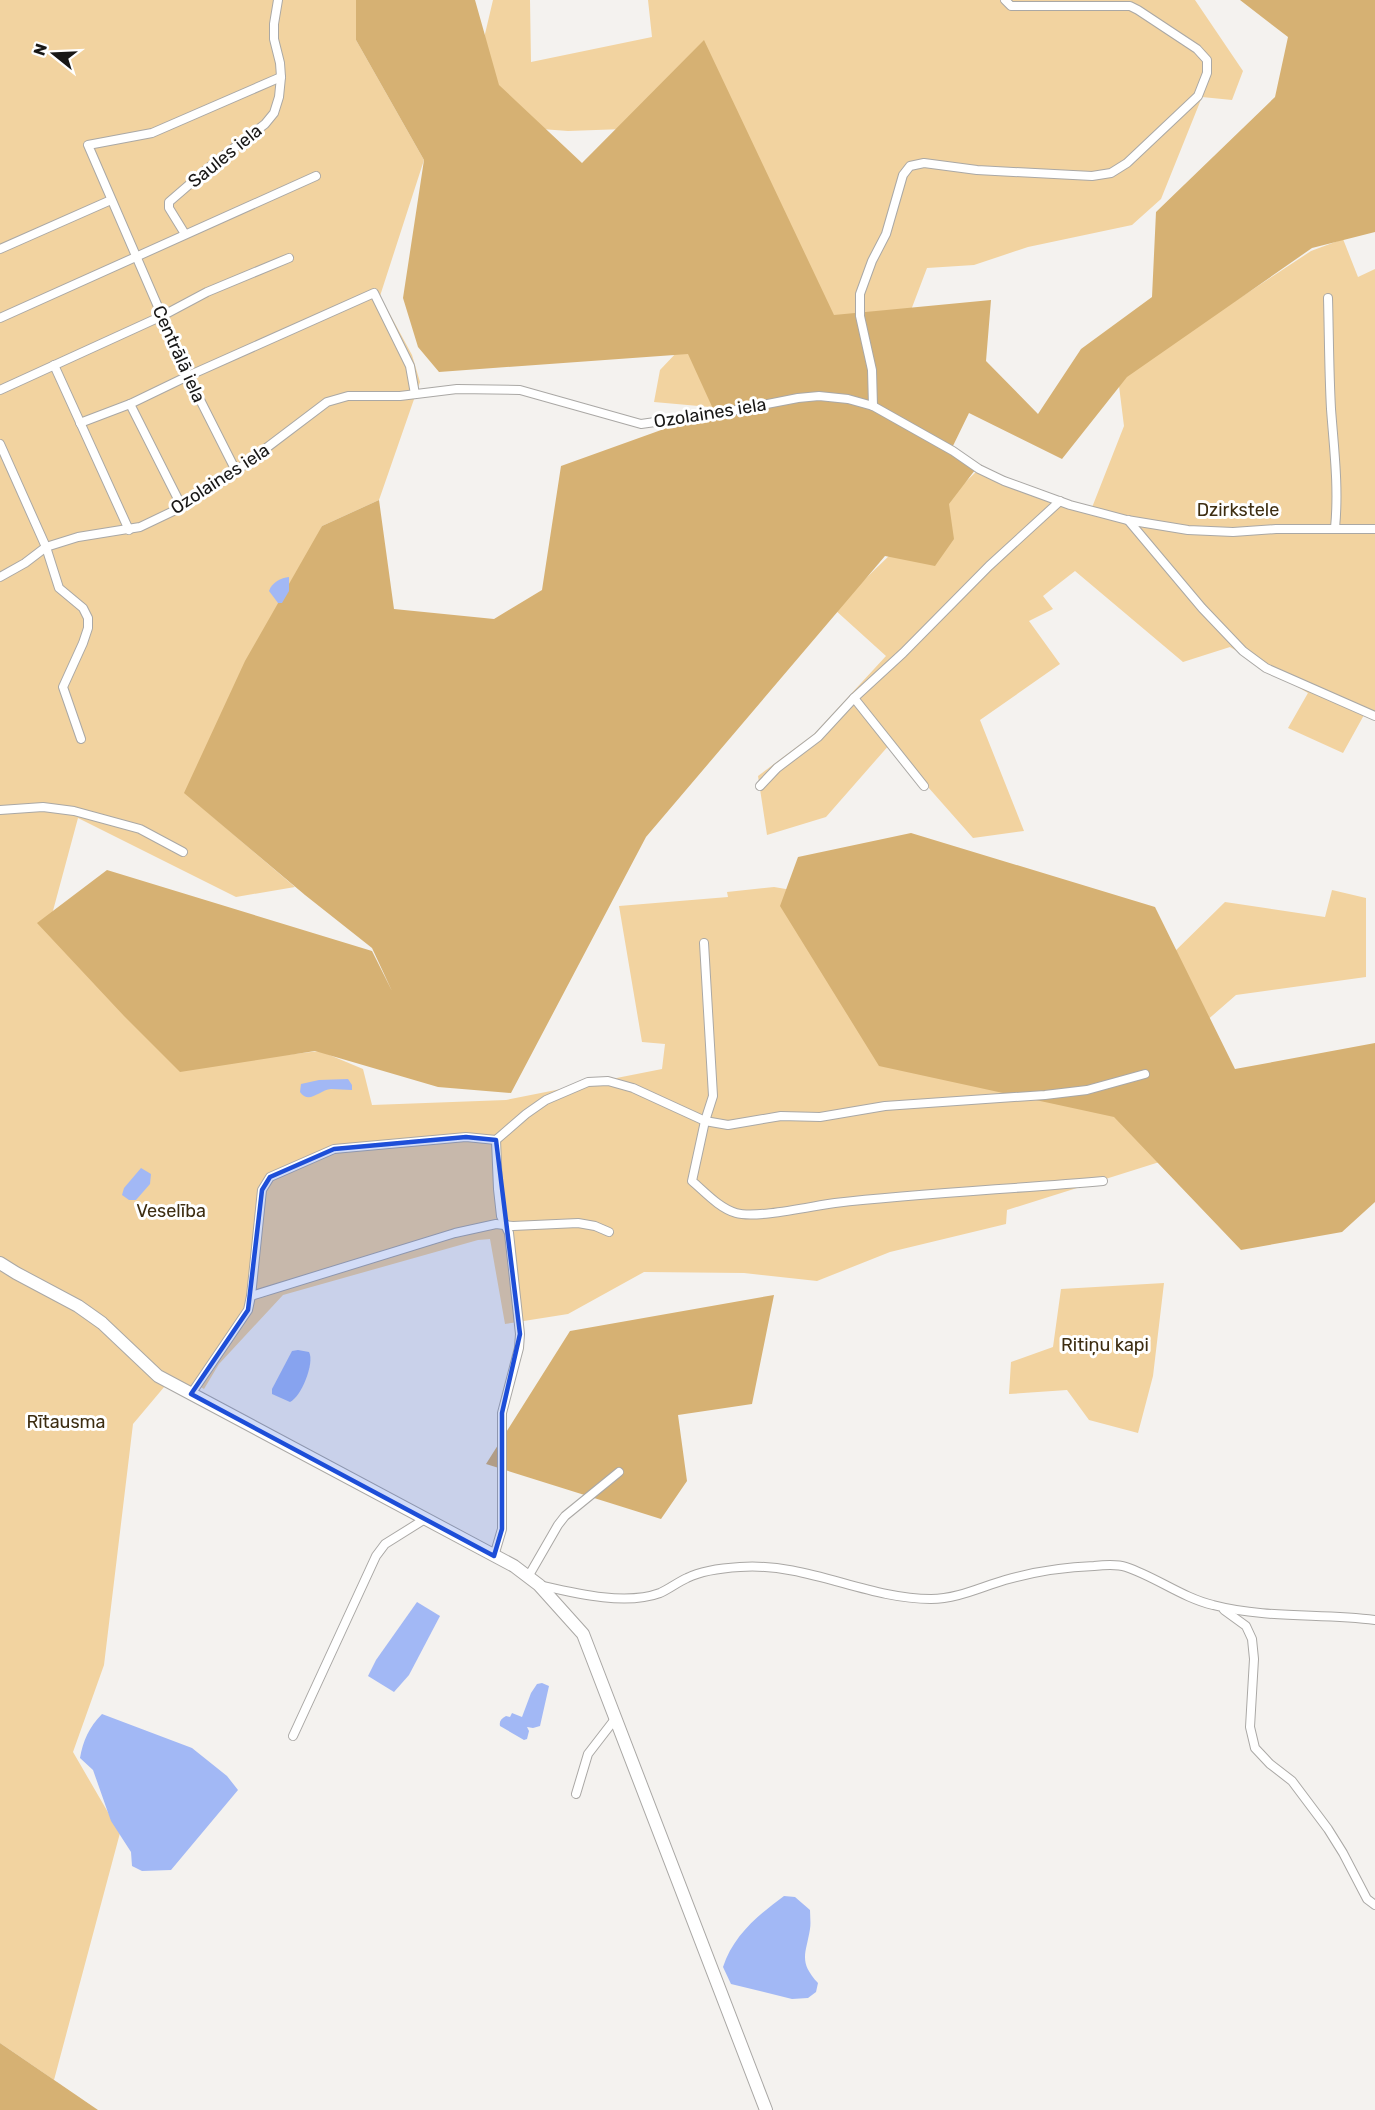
<svg xmlns="http://www.w3.org/2000/svg" width="1375" height="2110" font-family="Rubik,sans-serif">
<rect width="100%" height="100%" fill="#f4f2ef"/>
<g fill="#f2d3a0">
<path d="M0 0H356V40L424 160 380 296 412 355 420 382 379 500 322 526 199 805 295 887 236 897 78 818 47 933 242 1060 320 1051 363 1069 372 1105 506 1100 662 1069 665 1044 642 1042 619 906 728 897 727 892 774 887 850 900 1107 1018 1225 902 1325 917 1332 890 1366 898V977L1236 995 1197 1029 1226 1141 1007 1210 1006 1224 890 1252 817 1281 744 1273 644 1272 568 1314 505 1324 490 1239 478 1240 283 1295 219 1364 204 1389 199 1386 191 1394 170 1380 133 1424 104 1665 73 1752 120 1833 54 2080 0 2043Z"/>
<path d="M493 0H530L531 62 652 37 648 0H1195L1243 71 1232 100 1202 97 1161 199 1132 225 1028 247 974 265 927 268 878 397 721 408 654 402 660 370 678 351 680 127 568 131 464 123Z"/>
<path d="M1343 239 1358 277 1375 269V719L1364 715 1343 753 1288 728 1308 693 1230 647 1183 662 1075 571 1043 596 1053 609 1029 621 1060 664 980 720 1024 831 973 838 890 744 826 817 767 835 758 776 814 734 886 656 834 609 979 469 1091 510 1124 426 1118 378 1311 251Z"/>
<path d="M1164 1283 1153 1376 1138 1433 1089 1420 1067 1390 1009 1394 1011 1362 1053 1347 1061 1289Z"/>
</g>
<g fill="#d6b173">
<path d="M356 0H475L499 85 582 163 704 40 834 315 991 300 986 361 1038 414 1081 349 1152 297 1156 212 1275 97 1288 37 1240 0H1375V232L1312 248 1127 377 1062 459 969 413 950 452 975 470 949 504 954 539 935 566 885 556 646 837 511 1093 438 1087 315 1051 180 1072 124 1016 37 923 107 870 372 951 392 991 372 948 305 895 184 793 245 661 322 526 379 500 394 609 494 619 542 590 561 466 714 411 688 354 439 372 418 347 403 298 424 160 356 40Z"/>
<path d="M911 833 1155 907 1235 1069 1375 1043V1202L1342 1232 1241 1250 1114 1117 879 1066 780 906 798 857Z"/>
<path d="M774 1295 752 1404 678 1415 687 1481 661 1519 486 1464 570 1331Z"/>
<path d="M0 2043 98 2110H0Z"/>
</g>
<g fill="#a2b8f5">
<path d="M289 577V591L282 603H278L269 591C272 582 281 578 289 577Z"/>
<path d="M348 1079 352 1085V1090C345 1090 338 1089 331 1089 319 1090 309 1105 300 1092L301 1084 319 1080Z"/>
<path d="M141 1168 151 1174 150 1184 136 1200H129L122 1195 124 1188Z"/>
<path d="M298 1350 309 1352C315 1363 301 1397 290 1402L272 1394V1389L292 1351Z"/>
<path d="M417 1602 440 1616 409 1675 394 1692 368 1676 376 1660Z"/>
<path d="M542 1683 549 1686 540 1726 533 1728 527 1727 529 1731 527 1739 524 1740 500 1726C499 1721 501 1719 506 1716L510 1717 512 1713 522 1717 531 1693 537 1684Z"/>
<path d="M102 1714 192 1748 227 1776 238 1790 171 1870 142 1871 132 1866 131 1852 111 1821 93 1770 80 1758C83 1741 89 1727 102 1714Z"/>
<path d="M784 1896 795 1897 810 1910C810 1916 811 1923 810 1929 806 1954 798 1961 818 1983L816 1992 808 1998 792 1999 731 1984 723 1967C733 1936 758 1915 784 1896Z"/>
</g>
<g fill="none" stroke-linecap="round" stroke-linejoin="round">
<g stroke="#aaa8a5" stroke-width="10">
<g id="street">
<path d="M185 234 169 208V202L213 164 265 124 274 113 279 97 281 77 280 63 274 39V24L278 0"/>
<path d="M0 249 111 200"/>
<path d="M1328 298C1329 335 1329 372 1331 409 1334 449 1339 488 1335 528"/>
<path d="M0 318 316 176"/>
<path d="M54 365 129 530"/>
<path d="M0 390 162 316 207 292 289 258"/>
<path d="M130 404 182 507"/>
<path d="M873 406 872 370 860 316V294L872 261 886 234 903 175 910 166 924 163 977 170 1092 176 1111 173 1127 163 1198 96 1207 73V60L1197 49 1138 10 1130 6H1011L1005 0"/>
<path d="M80 423 130 404 188 376 374 293 410 366 415 394"/>
<path d="M0 444 46 547 59 588 83 608 88 618V628L83 643 63 687 81 739"/>
<path d="M236 471 188 376 88 145 152 133 281 77"/>
<path d="M1128 520 1202 608 1243 651 1266 668 1375 716"/>
<path d="M0 577 25 563 46 547 78 537 140 527 182 507 236 471 327 402 348 396H400L457 389 520 390 641 424 726 412 798 398 819 396 848 399 873 406 953 451 979 469 1004 481 1070 505 1127 520 1188 530 1233 532 1276 529H1375"/>
<path d="M854 698 924 786"/>
<path d="M760 786 777 768 818 737 854 698 903 653 989 566 1060 501"/>
<path d="M0 810 43 807 74 811 140 829 183 852"/>
<path d="M704 943 713 1096 705 1121 692 1181C705 1192 719 1208 736 1213 756 1219 812 1206 835 1203 924 1193 1014 1189 1103 1181"/>
<path d="M251 1296 262 1190 270 1177 334 1149 466 1137 496 1140 526 1114 546 1100 588 1082 608 1081 633 1088 705 1121 728 1125 781 1116 820 1117 885 1106 1045 1095 1087 1090 1145 1074"/>
<path d="M191 1394 248 1310 251 1296 455 1233 496 1224 513 1226 578 1223 595 1226 609 1232"/>
<path d="M494 1556 502 1529V1413L519 1348 520 1334 509 1233 501 1216 498 1189 496 1140"/>
<path d="M528 1577 558 1525 565 1516 619 1472"/>
<path d="M539 1585C574 1593 625 1606 660 1593 669 1589 678 1582 687 1578 703 1570 723 1568 740 1567 807 1562 866 1599 931 1599 957 1599 981 1587 1005 1580 1033 1572 1066 1567 1094 1566 1104 1565 1117 1564 1126 1567 1156 1577 1183 1598 1213 1605 1267 1619 1321 1613 1375 1620"/>
<path d="M1224 1610 1246 1626 1252 1639 1254 1659 1250 1727 1255 1748 1270 1764 1292 1781 1328 1829 1343 1853 1367 1899 1375 1905"/>
<path d="M293 1736 376 1556 385 1544 425 1519"/>
<path d="M576 1794 588 1754 615 1719"/>
</g>
</g>
<g stroke="#aaa8a5" stroke-width="14">
<path id="secondary" d="M0 1263 16 1273 78 1306 102 1323 158 1376 514 1566 539 1585 583 1634 766 2110"/>
</g>
<use href="#street" stroke="#fff" stroke-width="8"/>
<use href="#secondary" stroke="#fff" stroke-width="12"/>
</g>
<path fill="#1d4ed8" fill-opacity="0.2" stroke="#1d4ed8" stroke-width="4.5" stroke-linejoin="round" d="M466 1137 496 1140 520 1334 502 1413V1529L494 1556 191 1394 248 1310 262 1190 270 1177 334 1149Z"/>
<g text-anchor="middle" stroke-width="6" stroke-linejoin="round" paint-order="stroke">
<g font-size="18" fill="#181716" stroke="#fff">
<text transform="translate(225 156) rotate(-39)" y="6">Saules iela</text>
<text transform="translate(179 354) rotate(66)" y="6">Centrālā iela</text>
<text transform="translate(710 413) rotate(-9)" y="6">Ozolaines iela</text>
<text transform="translate(220 479) rotate(-33)" y="6">Ozolaines iela</text>
</g>
<g font-size="18" fill="#3d2d11" stroke="#fff">
<text x="1238" y="516">Dzirkstele</text>
<text x="171" y="1217">Veselība</text>
<text x="1105" y="1351">Ritiņu kapi</text>
<text x="66" y="1428">Rītausma</text>
</g>
</g>
<g transform="translate(54 54) rotate(288)" stroke="#ffffff" stroke-width="4.5" paint-order="stroke">
<path d="M0-4.5L10 22L0 15L-10 22Z" fill="#181716"/>
<text y="-9" font-size="16" font-weight="bold" text-anchor="middle" fill="#181716">N</text>
</g>
</svg>
